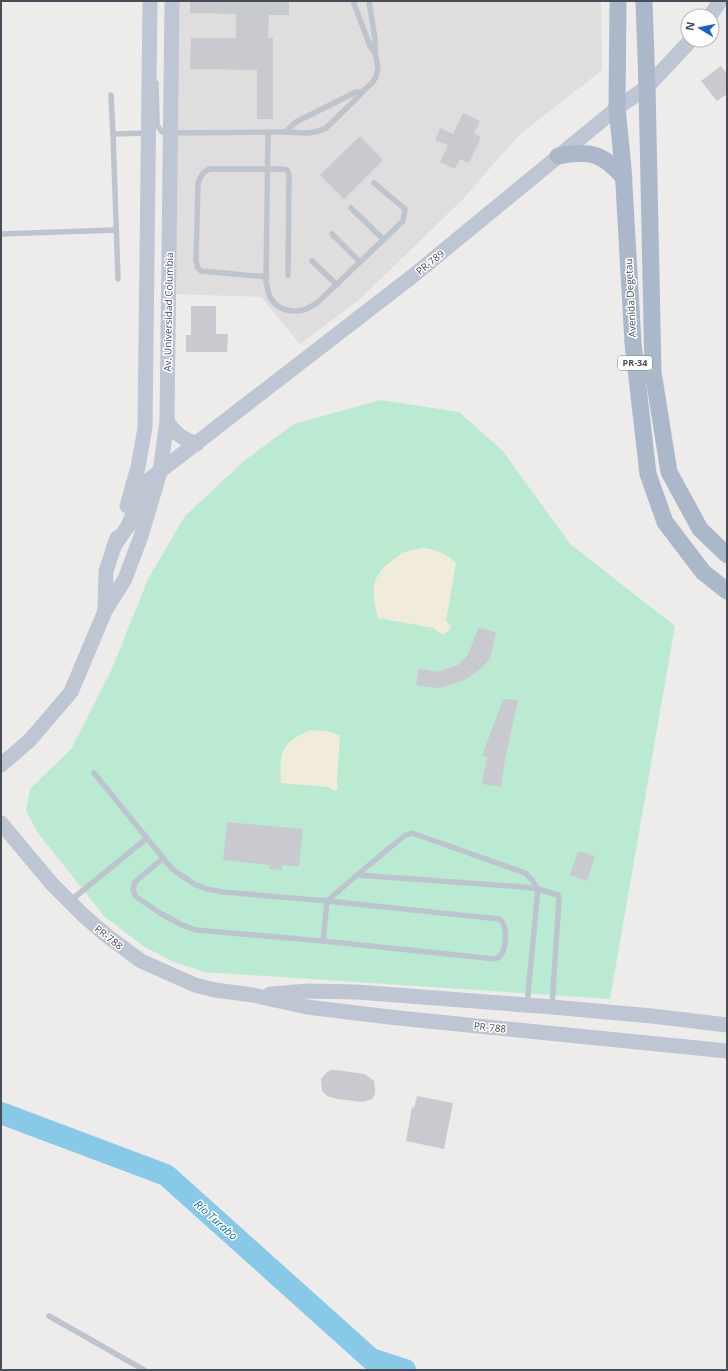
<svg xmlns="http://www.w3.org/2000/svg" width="728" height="1371" font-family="'Open Sans',sans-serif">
<rect width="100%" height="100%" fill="#eeebeb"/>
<path fill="#dfdddd" d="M176 1H601L602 70 518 136 463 199 359 300 300 344 261 297 173 294Z"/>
<path fill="#baebd2" d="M380 400 459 412 503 451 570 544 675 626 610 999 204 972 172 961 143 946 104 916 38 833 26 811 30 789 71 749 111 671 148 579 185 516 245 460 294 424Z"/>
<g fill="#f0ebdb">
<path d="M423 548C438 550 445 553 456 563L446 621 451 625C449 636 439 636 434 628L378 618C375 607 373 597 374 586 376 571 392 559 405 552 410 550 417 549 423 548Z"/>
<path d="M311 730 326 731 340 735 337 782 338 786 337 790 334 791 329 787 281 783C279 753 281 742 311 730Z"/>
</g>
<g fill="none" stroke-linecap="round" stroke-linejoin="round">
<path stroke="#88c9e7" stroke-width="22" d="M1 1113 166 1175 371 1359 405 1370"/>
</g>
<g fill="#c8cad0">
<path d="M190 1H289V15H269L268 38H273V119H257V70L190 69 191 38H236V14L190 13Z"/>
<path d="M721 66 727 74V94L717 101 701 81Z"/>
<path d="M463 113 480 121 474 133 481 137 469 163 460 159 455 169 440 162 448 145 435 140 440 128 453 134Z"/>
<path d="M360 136 383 160 344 199 320 175Z"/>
<path d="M191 306H216V334H228L227 352H186V335H191Z"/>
<path d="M478 628 496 632 490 659 479 670 465 680 447 686 436 688 416 685 419 668 437 672 458 665 468 655Z"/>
<path d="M503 699 518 700 505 760 501 787 482 784 487 757 482 756Z"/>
<path d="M227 822 303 829 299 867 282 865V870L270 869V865L223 860Z"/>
<path d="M578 851 595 856 587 881 570 875Z"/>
<path d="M331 1070H337L364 1074 369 1077 374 1081 375 1088V1094L372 1099 363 1102 337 1099 327 1096 322 1091 321 1079 326 1073Z"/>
<path d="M417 1096 453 1103 444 1149 406 1141 412 1107 414 1108Z"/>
</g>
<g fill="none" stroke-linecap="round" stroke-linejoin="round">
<g stroke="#bdc4cd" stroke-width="5.5">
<path d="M353 1 370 46 375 52"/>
<path d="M156 83 157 121V125L162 132 170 133C208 133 246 132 284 132 300 132 310 136 326 128L359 96 362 92 372 83 376 77 378 68 375 52V39L369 1"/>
<path d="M111 95 113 134 148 133"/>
<path d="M285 132 296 122 356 92H362"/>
<path d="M268 133 266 281C267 286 268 292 270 297 276 309 290 313 303 310 308 309 313 305 317 303L403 221 405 209 374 183"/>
<path d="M113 134 118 279"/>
<path d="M351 208 384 240"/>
<path d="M1 234 116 230"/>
<path d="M332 234 360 262"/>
<path d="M312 261 337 285"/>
<path d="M267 277 201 271 198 268 196 261 198 184C200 176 202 173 209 169H281L287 170 289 174 288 275"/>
<path d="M94 773 172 869 194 884 207 889 223 892 327 901 499 919C508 925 507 948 500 956 500 957 496 958 495 959L323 941 327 901 357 875 404 836 412 833 525 873 532 880 538 889 527 1004"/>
<path d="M163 858 135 882 133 889 135 896 160 913 180 924 196 930 323 941"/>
<path d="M357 875 524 887 538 889 558 895 559 899 552 1006"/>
<path d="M70 901 147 838"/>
<path d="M49 1316 144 1370"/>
</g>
<g stroke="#bec6d4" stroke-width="15">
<path d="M710 16 720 1"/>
<path d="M167 421C175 434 183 439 197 444"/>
<path d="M127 506 138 467 145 428 150 1"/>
<path d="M114 546 128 526 143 488 150 479 414 275 617 108 647 87 691 40"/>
<path d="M105 610 106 571 117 538"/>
<path d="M1 765 30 740 71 692 105 611 125 579 141 536 160 472 167 421 172 1"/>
<path d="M1 823 52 884 83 915 106 935 141 961 195 985 215 990 253 995 307 1007 389 1017 727 1051"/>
<path d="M270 994 309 991 357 992 552 1007 652 1016 727 1025"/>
</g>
<g stroke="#abb8ca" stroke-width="17">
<path d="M618 1 617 108 623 168 633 343 648 474 665 522 703 572 727 591"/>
<path d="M644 1 647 87 653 372 669 472 700 529 727 555"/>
<path d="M558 156C590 150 603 153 624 178"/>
</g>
</g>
<g text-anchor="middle" stroke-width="3" stroke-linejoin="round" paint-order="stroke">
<rect fill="#fff" stroke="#7d828a" stroke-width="1" x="618" y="356" width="34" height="14" rx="3"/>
<g font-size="9" font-weight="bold" fill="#454d58">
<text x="635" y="366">PR-34</text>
</g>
<g font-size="10" fill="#454d58" stroke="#fff">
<text transform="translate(430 262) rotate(-39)" y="4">PR-789</text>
<text transform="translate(630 298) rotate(-93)" y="4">Avenida Degetau</text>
<text transform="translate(168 312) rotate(-89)" y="4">Av. Universidad Columbia</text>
<text transform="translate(109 937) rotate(38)" y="4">PR-788</text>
<text transform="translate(490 1027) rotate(6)" y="4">PR-788</text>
</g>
<g font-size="11" font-style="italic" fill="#12729d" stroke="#fff">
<text transform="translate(216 1220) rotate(42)" y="4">Río Turabo</text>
</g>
</g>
<rect width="728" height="1371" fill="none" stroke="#454d58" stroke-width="4"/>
<g transform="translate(700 28) rotate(280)"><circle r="19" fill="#ffffff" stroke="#b5b8bc"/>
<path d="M0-3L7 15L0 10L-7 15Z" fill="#205cd3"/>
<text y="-6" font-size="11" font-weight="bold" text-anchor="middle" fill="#454d58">N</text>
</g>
</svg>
